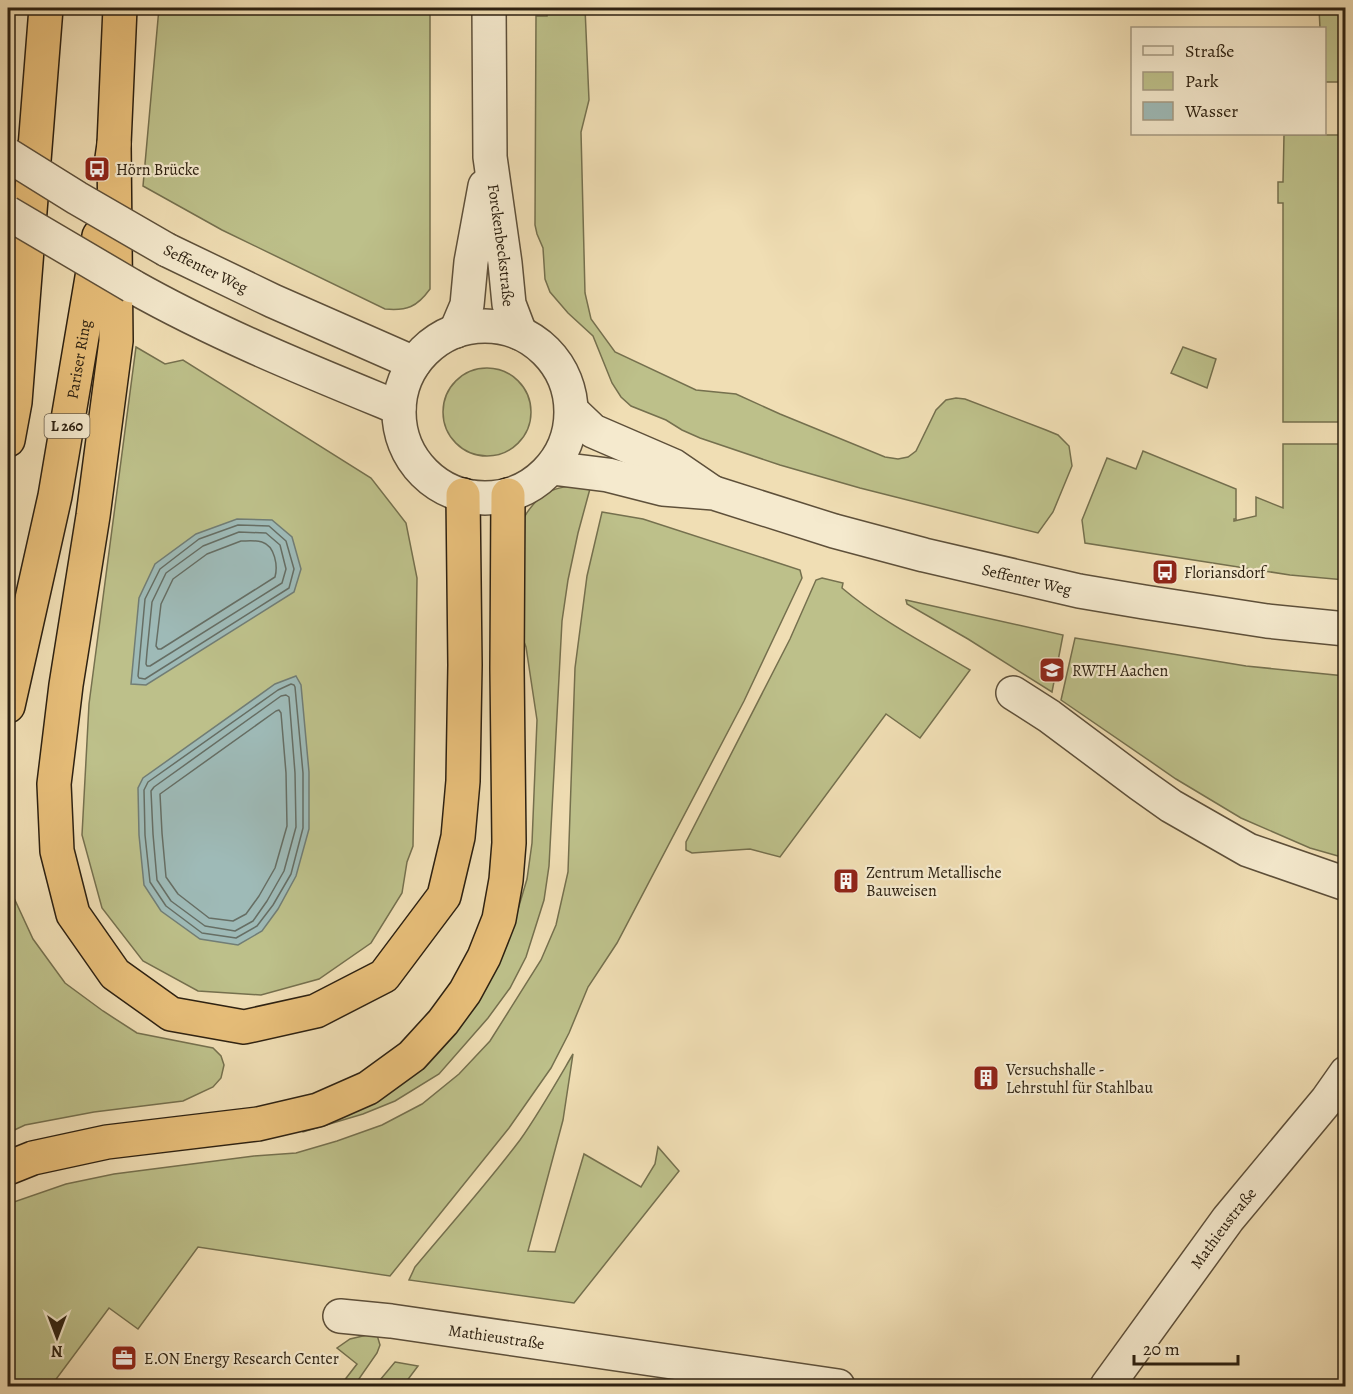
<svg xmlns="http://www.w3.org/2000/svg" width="1353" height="1394" font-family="Alegreya,serif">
<rect width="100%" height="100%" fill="#f0deb4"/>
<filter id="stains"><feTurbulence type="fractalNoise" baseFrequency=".00333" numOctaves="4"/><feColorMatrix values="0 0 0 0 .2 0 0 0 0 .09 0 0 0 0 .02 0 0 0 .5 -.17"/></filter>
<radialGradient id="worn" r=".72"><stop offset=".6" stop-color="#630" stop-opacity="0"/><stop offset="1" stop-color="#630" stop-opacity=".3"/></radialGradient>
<g fill="#bdc08a" stroke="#75704e" stroke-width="1.5">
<path d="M159 8H430V289C417 307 407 311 385 309L222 230 143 186Z"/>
<path d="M547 8H585L589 100 581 132 585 293 591 319 615 352 696 390 736 394 780 414 885 457 898 459 908 457 916 451 936 410 946 400 956 398 965 399 1046 430 1058 435 1069 446 1072 466 1053 512 1038 533 860 488 780 465 700 438 682 430 666 420 631 406 621 397 612 383 593 336 568 313 550 292 545 279 543 248 537 234 535 225 536 16H547Z"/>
<path d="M1319 8H1345V82H1325L1324 28H1320Z"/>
<path d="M1284 135H1345V422H1283V203H1278V182H1283Z"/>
<path d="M136 347 165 364 183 360 371 478 406 523 417 578 413 846 407 862 402 893 371 943 319 979 261 995 198 991 143 961 102 908 82 835 89 704Z"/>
<path d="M1183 347 1216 359 1207 388 1171 373Z"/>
<circle cx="487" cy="412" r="44"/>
<path d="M1283 444H1345V580L1290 575 1085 543 1082 520 1107 458 1136 469 1143 451 1236 489V519H1234V521L1256 516V497L1283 508Z"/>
<path d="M591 485 578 533 568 580 562 621 549 866 544 900 526 957 510 988 488 1018 439 1074 395 1101 363 1114 303 1132 302 1131 340 1117 514 923 527 879 532 843 537 720 526 647 519 629 523 519C541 488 557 486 591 485Z"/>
<path d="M602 512 643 519 800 570 802 578 744 701 617 943 588 987 569 1033 551 1068 509 1128 390 1276 198 1247 138 1329 109 1308 51 1386H8V1204L66 1184 114 1174 254 1156 296 1153 337 1141 382 1125 422 1104 459 1074 490 1041 541 960 556 925 568 872 575 668 587 576Z"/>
<path d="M822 578 843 583 842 588C881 621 926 644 970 670L920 738 886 714 780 857 750 849 692 853 686 850V842L790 639 816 580Z"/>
<path d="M906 600 1063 635 1052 692 968 639 907 604Z"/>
<path d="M1075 638 1246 666 1345 676V858L1310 848 1241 818 1176 779 1061 700Z"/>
<path d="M8 885 33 939 65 983 103 1011 137 1033 213 1048 221 1056 224 1065 221 1078 213 1087 183 1101 94 1112 25 1125 8 1133Z"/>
<path d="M573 1054 563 1120 528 1251 555 1252 584 1154 641 1187 655 1164 658 1147 679 1171 574 1303 409 1280 415 1267C450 1225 487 1184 520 1140 539 1113 556 1083 573 1054Z"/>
<path d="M367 1335H377L380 1345 377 1353 354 1386H340L357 1364 337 1348 350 1339Z"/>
<path d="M395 1362 418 1366 403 1386H375Z"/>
</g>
<g fill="#9ebab7" stroke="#717d75" stroke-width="1.5">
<path d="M237 519 272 520 292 537 301 569 294 592 146 685 131 684 139 598 155 564 196 534Z"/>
<path d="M296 676 301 685 309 772V829L296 876 278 909 262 931 238 945 200 939 161 911 144 885 139 835 138 788 143 778 275 684Z"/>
</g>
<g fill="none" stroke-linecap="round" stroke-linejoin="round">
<g stroke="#666e64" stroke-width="1.5">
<path d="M238 525 269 526 286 541 294 569 289 588 145 679 139 678 138 676 145 599 160 569 199 539Z"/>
<path d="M239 532 266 533 280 545 286 569 282 583 150 666H147L146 664 147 652 152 602 166 573 203 546Z"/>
<path d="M241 541C247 541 256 540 262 542 275 546 278 566 275 577L161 649H158L156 646 161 604 173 579 207 554Z"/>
<path d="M291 684 294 685 295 687 303 773V828L291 874 273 905 257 926 236 938 202 933 166 906 150 882 145 835 144 790 148 782 278 690Z"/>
<path d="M286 695 289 697 295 773 296 827 284 871 267 901 253 921 235 931 205 926 171 901 157 880 153 834 151 791 154 787 281 696Z"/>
<path d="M279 710 281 713 286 773 287 826 275 868 259 896 246 914 233 921 209 918 178 894 166 877 162 833 160 794 276 711Z"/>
</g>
<g stroke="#5e503a" stroke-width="36">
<g id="minor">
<path id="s1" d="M489 8 490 157 505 263 509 304 520 333"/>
<path d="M167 250 273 301 414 363"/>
<path d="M132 286C217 334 309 371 399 408"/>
<circle cx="485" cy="412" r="86"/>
<path d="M456 331 467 305 471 262 485 186"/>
<path d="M572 411 593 431 674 466 712 492"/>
<path id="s2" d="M552 468 608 475 663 489 714 493 834 531 924 555 1079 591 1144 602 1267 621 1346 629"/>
<path d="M1013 693 1049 716 1140 784 1171 806 1248 850 1346 884"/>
<path id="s3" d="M340 1316 391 1321 838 1386"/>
<path id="s4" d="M1107 1386 1228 1219 1327 1100 1346 1073"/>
</g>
</g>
<g stroke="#2d2111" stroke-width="36">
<g id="highway">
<path d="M114 144 116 341 93 516 66 685 54 784 57 851 73 914 115 974 171 1014 244 1027 316 1011 384 976 444 896 458 837 463 781 465 665 463 495"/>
<path d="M111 165 114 144 120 8"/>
<path d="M8 440 15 402 46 8"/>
<path id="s5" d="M8 706 55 496 99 236"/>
<path d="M8 1168 33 1158 107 1142 258 1124 318 1110 368 1088 412 1056 443 1022 465 992 484 957 499 919 506 880 509 843 507 668 508 495"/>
</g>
</g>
<use href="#minor" stroke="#f5eace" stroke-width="33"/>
<use href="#highway" stroke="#e8bf7a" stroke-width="33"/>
<g stroke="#5e503a" stroke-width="36" stroke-linecap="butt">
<g id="minor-bridge">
<path d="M8 155 77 198 167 250"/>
<path d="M8 213 132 286"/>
</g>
</g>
<use href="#minor-bridge" stroke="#f5eace" stroke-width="33"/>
</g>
<defs>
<g id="bus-square" transform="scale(1.35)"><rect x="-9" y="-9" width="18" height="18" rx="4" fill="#8f2418" stroke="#f5eace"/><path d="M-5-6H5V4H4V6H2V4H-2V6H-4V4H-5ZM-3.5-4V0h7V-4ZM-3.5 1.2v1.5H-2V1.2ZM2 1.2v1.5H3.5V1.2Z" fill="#fff"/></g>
<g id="university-square" transform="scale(1.35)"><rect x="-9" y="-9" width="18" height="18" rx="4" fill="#8f2418" stroke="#f5eace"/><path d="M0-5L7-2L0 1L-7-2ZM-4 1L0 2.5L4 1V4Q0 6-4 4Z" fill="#fff"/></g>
<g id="building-square" transform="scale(1.35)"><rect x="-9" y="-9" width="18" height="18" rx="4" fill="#8f2418" stroke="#f5eace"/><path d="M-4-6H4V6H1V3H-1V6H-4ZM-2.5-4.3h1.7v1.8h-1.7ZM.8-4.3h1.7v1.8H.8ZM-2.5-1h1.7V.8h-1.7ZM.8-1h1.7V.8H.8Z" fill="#fff"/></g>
<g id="office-square" transform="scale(1.35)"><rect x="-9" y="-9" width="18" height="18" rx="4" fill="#8f2418" stroke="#f5eace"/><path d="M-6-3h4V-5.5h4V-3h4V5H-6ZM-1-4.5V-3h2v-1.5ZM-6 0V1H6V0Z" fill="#fff"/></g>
</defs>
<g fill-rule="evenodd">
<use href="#bus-square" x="97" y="169"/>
<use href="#bus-square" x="1165" y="572"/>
<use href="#university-square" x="1052" y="670"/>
<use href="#building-square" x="846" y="881"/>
<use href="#building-square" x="986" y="1078"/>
<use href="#office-square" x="124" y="1358"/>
</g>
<g text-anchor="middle" stroke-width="4.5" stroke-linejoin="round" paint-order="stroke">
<rect fill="#f5eace" stroke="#695d4a" stroke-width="1.5" x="44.5" y="414" width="45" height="24" rx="4.5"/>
<g font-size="15" font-weight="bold" fill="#2d2111">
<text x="67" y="431">L 260</text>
</g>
<g font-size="16" fill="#2d2111" stroke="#f5eace" text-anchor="start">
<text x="116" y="175">Hörn Brücke</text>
<text x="1184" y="578">Floriansdorf</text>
<text x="1072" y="676">RWTH Aachen</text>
<text x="866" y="878">Zentrum Metallische<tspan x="866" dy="18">Bauweisen</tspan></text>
<text x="1006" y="1075">Versuchshalle -<tspan x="1006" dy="18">Lehrstuhl für Stahlbau</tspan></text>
<text x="144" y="1364">E.ON Energy Research Center</text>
</g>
<g font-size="16" fill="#2d2111" stroke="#f5eace">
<text dy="6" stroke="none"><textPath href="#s1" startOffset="238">Forckenbeckstraße</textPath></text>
<text transform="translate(206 268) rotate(26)" y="6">Seffenter Weg</text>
<text dy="6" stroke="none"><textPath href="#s5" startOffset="354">Pariser Ring</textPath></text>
<text dy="6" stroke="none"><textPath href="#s2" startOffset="489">Seffenter Weg</textPath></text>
<text dy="6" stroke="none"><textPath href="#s4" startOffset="196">Mathieustraße</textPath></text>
<text dy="6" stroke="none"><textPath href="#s3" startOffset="158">Mathieustraße</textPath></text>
</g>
</g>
<rect width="1353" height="1394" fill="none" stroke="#f0deb4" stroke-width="30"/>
<rect x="9" y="9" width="1335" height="1376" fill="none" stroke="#2d2111" stroke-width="3"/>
<rect x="15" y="15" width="1323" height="1364" fill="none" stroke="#2d2111" stroke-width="1.5"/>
<rect x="1131" y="27" width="195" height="108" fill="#f5eace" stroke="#a59a82" stroke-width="1.5"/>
<rect x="1143" y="46" width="30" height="9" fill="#f5eace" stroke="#a59a82" stroke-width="1.5"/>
<text x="1185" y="57" font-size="18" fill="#2d2111">Straße</text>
<rect x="1143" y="72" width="30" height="18" fill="#bdc08a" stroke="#a59a82" stroke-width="1.5"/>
<text x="1185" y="87" font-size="18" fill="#2d2111">Park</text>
<rect x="1143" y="102" width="30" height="18" fill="#9ebab7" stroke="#a59a82" stroke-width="1.5"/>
<text x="1185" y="117" font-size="18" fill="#2d2111">Wasser</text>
<g transform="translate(57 1337) rotate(180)" stroke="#f5eace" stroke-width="4.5" paint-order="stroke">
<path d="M0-4.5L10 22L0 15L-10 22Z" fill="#2d2111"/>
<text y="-9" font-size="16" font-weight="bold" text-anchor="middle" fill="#2d2111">N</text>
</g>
<path d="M1134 1355v9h104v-9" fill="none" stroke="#2d2111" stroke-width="3"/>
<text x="1143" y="1355" font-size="18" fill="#2d2111" stroke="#f5eace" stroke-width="4.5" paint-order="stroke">20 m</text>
<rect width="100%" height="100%" filter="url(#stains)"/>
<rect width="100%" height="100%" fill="url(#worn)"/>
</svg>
